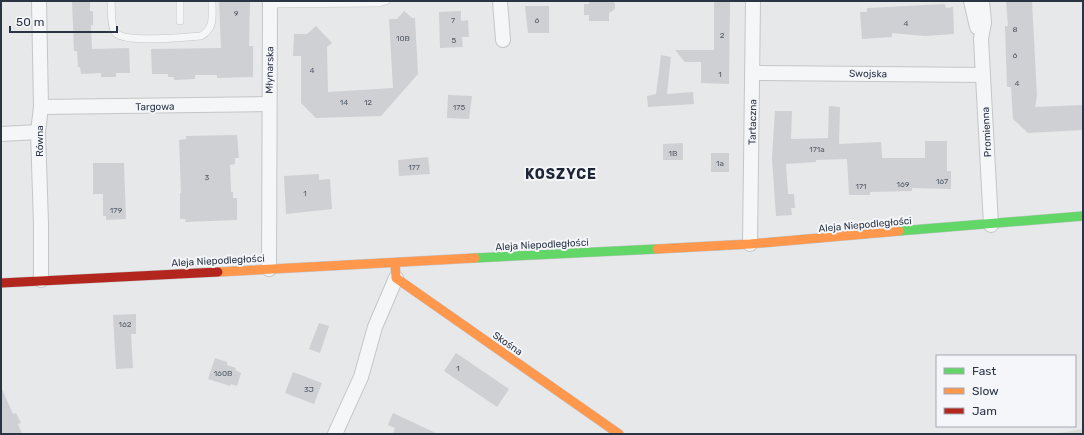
<svg xmlns="http://www.w3.org/2000/svg" width="1084" height="435" font-family="Rubik,sans-serif">
<rect width="100%" height="100%" fill="#e6e8ea"/>
<path fill="#d6ded6" d="M1083 429V434H1053Z"/>
<g fill="#ced0d3">
<path d="M72 1H90V11H93V25H91L92 49 129 48 130 73H116V77H101V73L81 74 80 67H78L77 51H74Z"/>
<path d="M219 1H250L249 46H253V77L217 78V75H195V79L174 80V77H168V74H152L151 49 221 48Z"/>
<path d="M589 1H612L615 4V9L609 13V21H589V15H584V4H589Z"/>
<path d="M714 1H730L729 84 701 83V62H685L675 50H714Z"/>
<path d="M1006 1H1032L1037 96 1035 107 1083 105V130L1028 133 1013 119 1011 87H1007L1005 26H1008Z"/>
<path d="M945 4 946 8 953 7 954 34 925 36 892 33V37L862 39 860 12H867V8Z"/>
<path d="M525 6H549V33H528Z"/>
<path d="M404 11 412 18H415L418 74 381 116 316 118 301 103V56H293L294 34H307L316 26 332 43 327 47 328 92 393 88 389 19H397Z"/>
<path d="M461 11V21L468 20 469 37H462L463 47 440 48 439 12Z"/>
<path d="M661 55 671 57 667 94 693 92 694 104 648 107 647 96 656 94Z"/>
<path d="M448 95 472 96 469 119 447 118Z"/>
<path d="M829 106 840 107 839 144 881 142 882 158H925V141H947V171H951V189L912 188V191L870 192V195H849L847 159 816 160V162L786 164 788 194H794L795 208H791L792 215 776 216 772 158 775 111H792L791 139 828 138Z"/>
<path d="M237 135 239 158H235V164L230 165 231 192H233V198H237V220L185 222 186 219H180V193H181L179 140 186 139V136Z"/>
<path d="M683 143V160H663V144Z"/>
<rect x="711" y="153" width="18" height="19"/>
<path d="M428 157 430 174 399 176 398 160Z"/>
<path d="M93 163H124L126 219 106 220V216H103V194H93Z"/>
<path d="M319 174V180L330 179 332 209 286 214 284 176Z"/>
<path d="M136 314V334H131L133 368 116 369 113 315Z"/>
<path d="M319 323 329 326 320 353 309 349Z"/>
<path d="M456 353 509 389 497 407 444 371Z"/>
<path d="M215 358 227 362V365L236 368 235 370 241 373 237 386 231 384 230 386 208 379Z"/>
<path d="M293 372 322 383 314 404 285 393Z"/>
<path d="M1 387 13 414 16 413 21 423 18 424 22 434H1Z"/>
<path d="M393 413 438 434H393L395 428 388 425Z"/>
</g>
<g fill="none" stroke-linecap="round" stroke-linejoin="round">
<g stroke="#c4c6c8" stroke-width="8">
<g id="lane">
<path d="M111 1C112 10 110 25 115 32 123 44 184 37 201 36 215 28 212 16 212 1"/>
<path d="M180 1V21"/>
<path d="M270 4 379 3 386 1"/>
</g>
</g>
<g stroke="#c4c6c8" stroke-width="16">
<g id="street">
<path d="M39 1 41 107 38 132 41 224V280"/>
<path d="M500 1 503 40"/>
<path d="M971 1 977 27"/>
<path d="M982 1 984 22 981 39 991 225"/>
<path d="M753 73 983 75"/>
<path d="M41 107 269 104"/>
<path d="M1 134 38 132"/>
<path d="M750 244 753 1"/>
<path d="M269 269 270 1"/>
<path d="M335 434 361 377 375 327 396 278"/>
</g>
</g>
<g stroke="#c4c6c8" stroke-width="10">
<g id="fast">
<path d="M899 231 1083 216"/>
<path d="M475 258 657 249"/>
</g>
</g>
<g stroke="#c4c6c8" stroke-width="10">
<g id="slow">
<path d="M657 249 750 244 899 231"/>
<path d="M395 263 396 278 619 434"/>
<path d="M218 272 475 258"/>
</g>
</g>
<g stroke="#c4c6c8" stroke-width="10">
<path id="jam" d="M1 283 218 272"/>
</g>
<use href="#lane" stroke="#f5f6f7" stroke-width="7"/>
<use href="#street" stroke="#f5f6f7" stroke-width="14"/>
<use href="#fast" stroke="#63d668" stroke-width="9"/>
<use href="#slow" stroke="#ff974d" stroke-width="9"/>
<use href="#jam" stroke="#b3261e" stroke-width="9"/>
</g>
<g text-anchor="middle" stroke-width="4" stroke-linejoin="round" paint-order="stroke">
<g font-size="8" fill="#545c69">
<text x="236" y="16">9</text>
<text x="453" y="23">7</text>
<text x="537" y="23">6</text>
<text x="906" y="26">4</text>
<text x="1015" y="32">8</text>
<text x="722" y="38">2</text>
<text x="403" y="41">10B</text>
<text x="454" y="43">5</text>
<text x="1015" y="58">6</text>
<text x="312" y="73">4</text>
<text x="720" y="77">1</text>
<text x="1017" y="86">4</text>
<text x="344" y="105">14</text>
<text x="368" y="105">12</text>
<text x="459" y="110">175</text>
<text x="817" y="152">171a</text>
<text x="673" y="156">1B</text>
<text x="720" y="166">1a</text>
<text x="414" y="170">177</text>
<text x="207" y="180">3</text>
<text x="942" y="184">167</text>
<text x="903" y="187">169</text>
<text x="861" y="189">171</text>
<text x="305" y="196">1</text>
<text x="116" y="213">179</text>
<text x="125" y="327">162</text>
<text x="458" y="371">1</text>
<text x="223" y="376">160B</text>
<text x="309" y="392">3J</text>
</g>
<g font-size="10" fill="#2b3445" stroke="#f4f6f9">
<text transform="translate(269 70) rotate(-89)" y="4">Młynarska</text>
<text transform="translate(868 73) rotate(1)" y="4">Swojska</text>
<text transform="translate(155 106) rotate(-1)" y="4">Targowa</text>
<text transform="translate(752 122) rotate(-89)" y="4">Tartaczna</text>
<text transform="translate(986 132) rotate(-93)" y="4">Promienna</text>
<text transform="translate(39 141) rotate(-90)" y="4">Równa</text>
<text transform="translate(865 224) rotate(-5)" y="4">Aleja Niepodległości</text>
<text transform="translate(542 244) rotate(-3)" y="4">Aleja Niepodległości</text>
<text transform="translate(218 260) rotate(-3)" y="4">Aleja Niepodległości</text>
<text transform="translate(508 343) rotate(35)" y="4">Skośna</text>
</g>
<g font-size="14" font-weight="bold" letter-spacing="1" fill="#1d2536" stroke="#f4f6f9">
<text x="561" y="179">KOSZYCE</text>
</g>
</g>
<rect width="1084" height="435" fill="none" stroke="#2b3445" stroke-width="4"/>
<rect x="936" y="355" width="140" height="72" fill="#f4f6f9" stroke="#a4a8b1"/>
<rect x="944" y="368" width="20" height="6" fill="#63d668" stroke="#a4a8b1"/>
<text x="972" y="375" font-size="12" fill="#2b3445">Fast</text>
<rect x="944" y="388" width="20" height="6" fill="#ff974d" stroke="#a4a8b1"/>
<text x="972" y="395" font-size="12" fill="#2b3445">Slow</text>
<rect x="944" y="408" width="20" height="6" fill="#b3261e" stroke="#a4a8b1"/>
<text x="972" y="415" font-size="12" fill="#2b3445">Jam</text>
<path d="M10 26v6h107v-6" fill="none" stroke="#2b3445" stroke-width="2"/>
<text x="16" y="26" font-size="12" fill="#2b3445" stroke="#f4f6f9" stroke-width="3" paint-order="stroke">50 m</text>
</svg>
